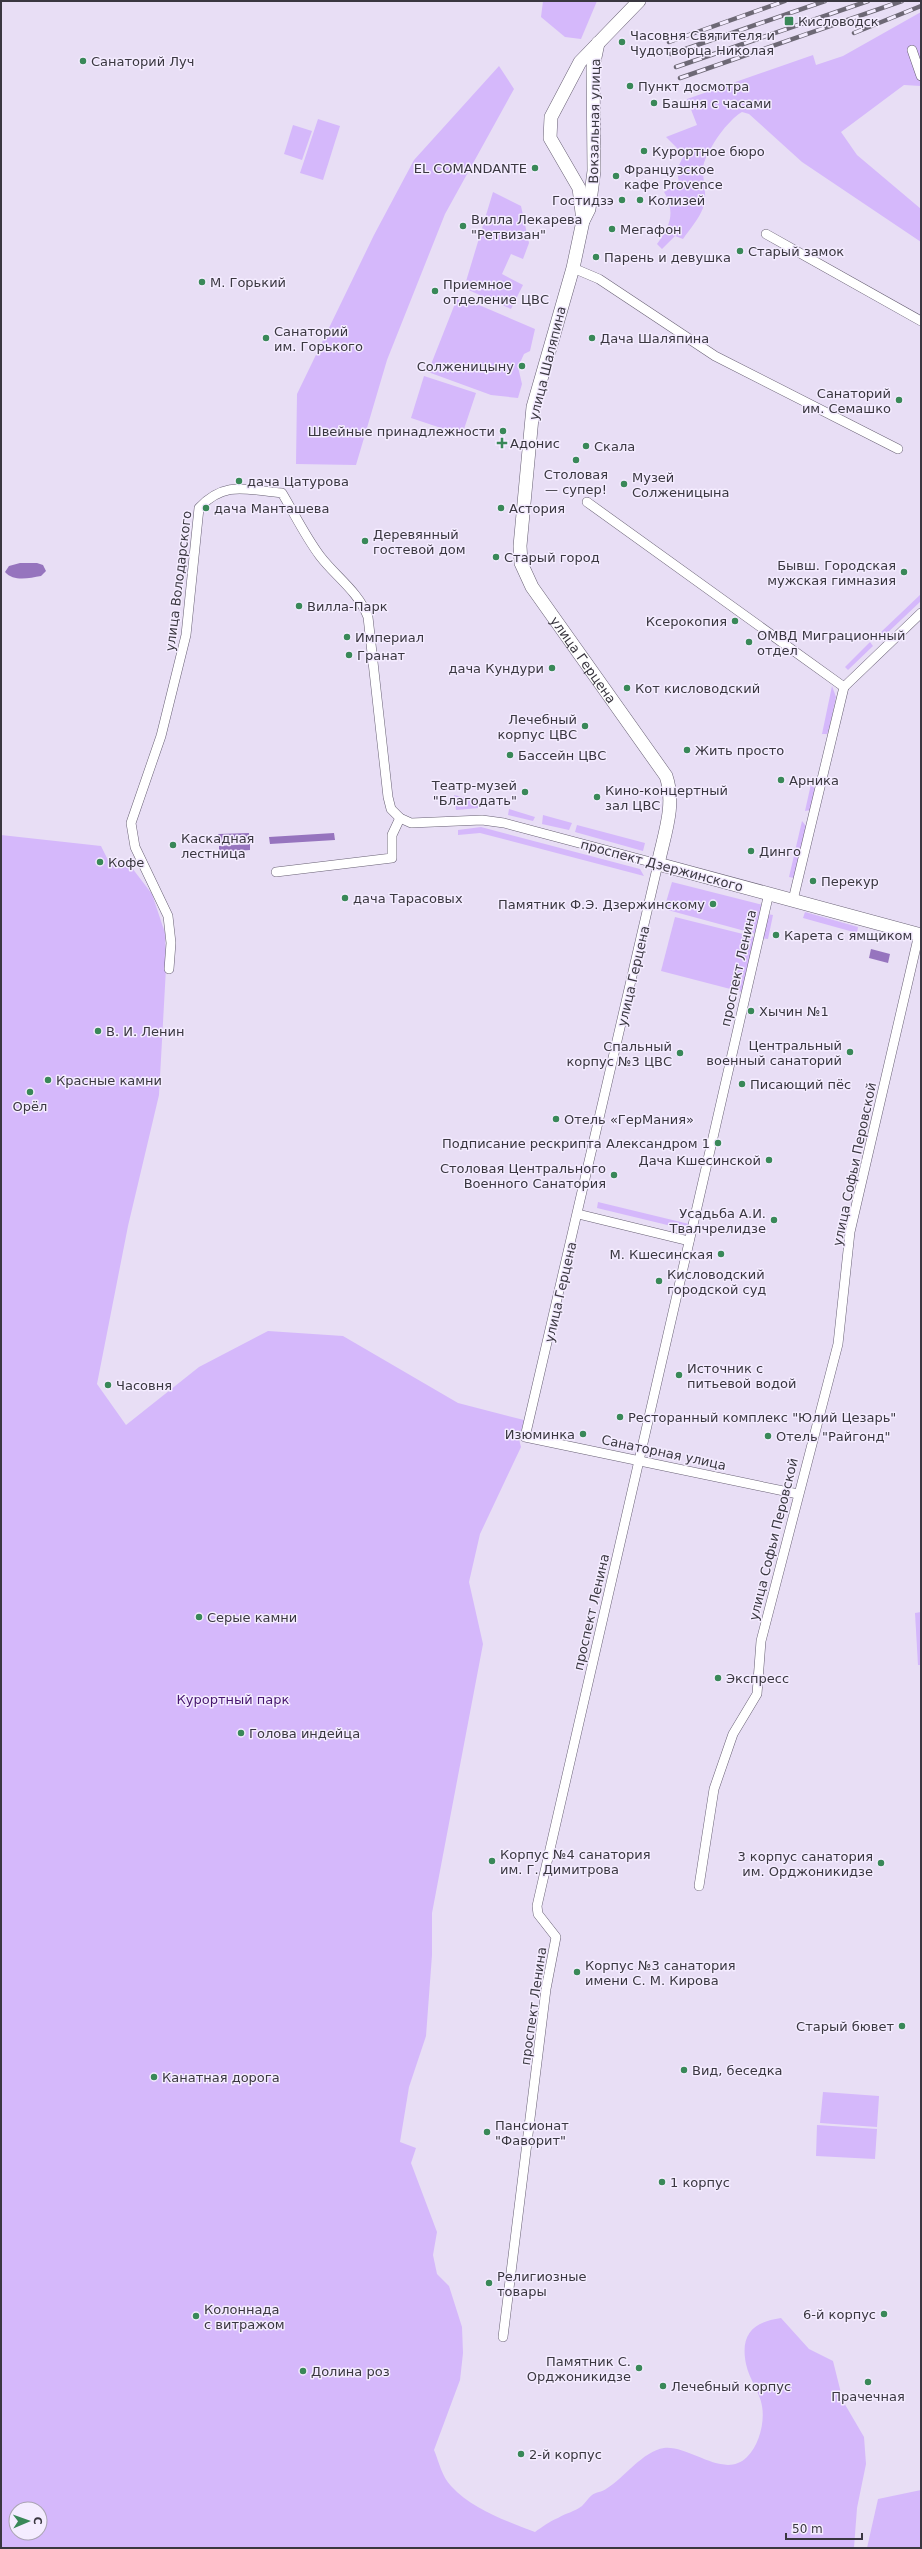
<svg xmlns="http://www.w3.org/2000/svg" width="922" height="2549" font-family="'DejaVu Sans',sans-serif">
<rect width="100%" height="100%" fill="#e8def5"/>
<g fill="#d5b8fb" fill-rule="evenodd">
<path d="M543 1H597L581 39 565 37 541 17Z"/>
<path d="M921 12V86L904 85 841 132 857 155 921 209V242L802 162 749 114 742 112C727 121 710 146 704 163 700 174 709 192 703 208 699 219 689 230 683 239L675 236 662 249 657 244C670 227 676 212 664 192L679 184 677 169 684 155 666 137 697 125 687 99 813 55 816 65 843 56Z"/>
<path d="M499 66 514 89 445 214 387 360 356 465 296 464 297 394 374 235 414 160Z"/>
<path d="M318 119 340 126 323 180 300 173Z"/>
<path d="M293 125 312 131 302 160 284 154Z"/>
<path d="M493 192 521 206 529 243 523 259 511 254 502 274 523 285 511 309 464 288Z"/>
<path d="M458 296 535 329 530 351 524 354 518 367 522 384 518 398 491 395 428 372Z"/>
<path d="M424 376 476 393 462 435 411 418Z"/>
<path d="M921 594V601L883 637 880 633Z"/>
<path d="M870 642 873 646 848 670 845 667Z"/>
<path d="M832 686 836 697 829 730 827 734H822Z"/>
<path d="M811 784 815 789 811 810 805 811Z"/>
<path d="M454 795 480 801 479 808 456 810Z"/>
<path d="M509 809 535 817 533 821 508 815Z"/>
<path d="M543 815 572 823 569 830 542 824Z"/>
<path d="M802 821 806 826 794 878 789 877Z"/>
<path d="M577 825 645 843 643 851 575 832Z"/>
<path d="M481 827 640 869 644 876 480 833 458 835V830Z"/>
<path d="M1 835 101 846 108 860 129 864 152 894 165 933 166 968 159 1095 128 1226 97 1384 126 1425 199 1367 268 1331 343 1336 458 1403 524 1420 519 1439 521 1447 480 1534 469 1582 483 1644 432 1913V1955L426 2036 409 2087 400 2142 416 2148 411 2163 437 2232 433 2255 437 2274 449 2286 462 2327 463 2353 460 2380 434 2450C439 2462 442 2477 451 2486 472 2509 506 2521 535 2532 542 2527 550 2521 558 2518 566 2513 574 2512 582 2506 586 2502 588 2498 592 2495 596 2492 602 2492 606 2489 624 2478 643 2451 664 2448 690 2445 724 2480 747 2457 759 2446 765 2422 762 2406 760 2392 749 2379 746 2364 740 2334 753 2322 781 2318L809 2349 833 2361 843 2401 864 2437 866 2464 857 2508 854 2548H1ZM16 2509H40V2533H16Z"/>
<path d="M672 882 763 905 756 934 664 909Z"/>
<path d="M805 912 858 927 857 933 803 918Z"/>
<path d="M767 914 773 915 768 939 761 938Z"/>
<path d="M675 917 755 937 742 992 661 971Z"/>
<path d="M598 1202 689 1224 688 1230 597 1208Z"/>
<path d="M921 1612V1665H918L915 1613Z"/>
<path d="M823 2092 879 2096 877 2127 820 2123Z"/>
<path d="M817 2125 877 2129 875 2159 816 2156Z"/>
<path d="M921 2490V2548H867L878 2499Z"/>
</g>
<g fill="#9674be">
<path d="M20 563H37L43 565 46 571 41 576C29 578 14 582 5 572L9 566Z"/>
<path d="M249 833V839L218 841V834Z"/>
<path d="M334 833 335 840 270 844 269 837Z"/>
<path d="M250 844V850L219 852V846Z"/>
<path d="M871 949 890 954 888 963 869 958Z"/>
</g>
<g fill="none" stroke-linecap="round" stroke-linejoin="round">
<g stroke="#686074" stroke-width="10">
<g id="street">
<path d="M912 50 921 76"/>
<path d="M766 234 921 321"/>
<path d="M573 268 599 279 715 356 898 449"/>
<path d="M587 502 844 687"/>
<path d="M276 872 392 858V835L400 818"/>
<path d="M793 900 844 687 921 613"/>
<path d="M169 969 171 943 168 916 135 847 131 823 161 736 186 635 199 508C225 480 247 490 282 493 294 513 305 536 320 556 336 577 358 591 368 617L388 797 391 809 400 818 411 823 482 820 504 823 658 864 525 1437 798 1494"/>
<path d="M578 1214 689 1241"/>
<path d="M699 1886 714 1789 733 1734 757 1694 761 1641 838 1344 850 1232 919 934"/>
<path d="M503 2337 546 1989 556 1937 538 1914 537 1906 769 893"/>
</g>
</g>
<g stroke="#686074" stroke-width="14">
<g id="secondary">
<path id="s1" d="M598 43 593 67 594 171 589 209 583 221 573 268 533 407 520 546 521 563 532 587 666 776C676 805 664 835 658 864L921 935"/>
<path d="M583 221 579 188 550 138 551 117 580 62 639 1"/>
</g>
</g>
<use href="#street" stroke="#fff" stroke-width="9"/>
<use href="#secondary" stroke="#fff" stroke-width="13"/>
<g stroke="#6d6875" stroke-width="4.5">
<g id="rail">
<path d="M854 33 921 6"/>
<path d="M669 42 785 1"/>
<path d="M671 54 825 1"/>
<path d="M676 67 868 1"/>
<path d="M680 78 902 1"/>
</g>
</g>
<use href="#rail" stroke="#f4ecff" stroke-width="3" stroke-dasharray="9" stroke-linecap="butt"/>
</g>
<g fill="#398858" stroke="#f4ecff" stroke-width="1.5">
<rect x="784" y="16" width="10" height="10" rx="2"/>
<circle cx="622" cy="42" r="4"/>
<circle cx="83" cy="61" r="4"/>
<circle cx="630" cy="86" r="4"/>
<circle cx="654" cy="103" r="4"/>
<circle cx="644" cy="151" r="4"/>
<circle cx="535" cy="168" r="4"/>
<circle cx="616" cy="176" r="4"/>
<circle cx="622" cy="200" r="4"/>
<circle cx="640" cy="200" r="4"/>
<circle cx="463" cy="226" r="4"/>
<circle cx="612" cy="229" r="4"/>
<circle cx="740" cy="251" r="4"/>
<circle cx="596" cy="257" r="4"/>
<circle cx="202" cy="282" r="4"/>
<circle cx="435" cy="291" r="4"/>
<circle cx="266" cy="338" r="4"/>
<circle cx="592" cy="338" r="4"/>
<circle cx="522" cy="366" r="4"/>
<circle cx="899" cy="400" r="4"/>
<circle cx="503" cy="431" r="4"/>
<path d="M500 437h4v4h4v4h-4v4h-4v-4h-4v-4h4z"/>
<circle cx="586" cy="446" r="4"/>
<circle cx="576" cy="460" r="4"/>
<circle cx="239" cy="481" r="4"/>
<circle cx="624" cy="484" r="4"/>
<circle cx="206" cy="508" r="4"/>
<circle cx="501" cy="508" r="4"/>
<circle cx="365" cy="541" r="4"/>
<circle cx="496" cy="557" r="4"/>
<circle cx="904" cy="572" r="4"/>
<circle cx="299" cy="606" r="4"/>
<circle cx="735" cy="621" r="4"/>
<circle cx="347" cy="637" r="4"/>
<circle cx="749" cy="642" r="4"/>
<circle cx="349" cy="655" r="4"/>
<circle cx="552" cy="668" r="4"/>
<circle cx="627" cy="688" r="4"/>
<circle cx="585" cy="726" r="4"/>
<circle cx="687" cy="750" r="4"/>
<circle cx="510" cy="755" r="4"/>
<circle cx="781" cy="780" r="4"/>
<circle cx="525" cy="792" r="4"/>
<circle cx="597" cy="797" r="4"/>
<circle cx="173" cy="845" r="4"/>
<circle cx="751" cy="851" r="4"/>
<circle cx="100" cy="862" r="4"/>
<circle cx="813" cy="881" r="4"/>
<circle cx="345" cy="898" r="4"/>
<circle cx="713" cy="904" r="4"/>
<circle cx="776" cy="935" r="4"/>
<circle cx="751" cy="1011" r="4"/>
<circle cx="98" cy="1031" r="4"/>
<circle cx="850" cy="1052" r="4"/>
<circle cx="680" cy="1053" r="4"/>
<circle cx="48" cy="1080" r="4"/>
<circle cx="742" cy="1084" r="4"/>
<circle cx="30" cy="1092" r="4"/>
<circle cx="556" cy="1119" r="4"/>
<circle cx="718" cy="1143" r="4"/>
<circle cx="769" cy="1160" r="4"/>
<circle cx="614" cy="1175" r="4"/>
<circle cx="774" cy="1220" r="4"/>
<circle cx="721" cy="1254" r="4"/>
<circle cx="659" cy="1281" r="4"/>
<circle cx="679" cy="1375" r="4"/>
<circle cx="108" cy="1385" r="4"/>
<circle cx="620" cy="1417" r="4"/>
<circle cx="583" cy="1434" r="4"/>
<circle cx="768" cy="1436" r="4"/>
<circle cx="199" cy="1617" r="4"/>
<circle cx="718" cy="1678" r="4"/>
<circle cx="241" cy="1733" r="4"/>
<circle cx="492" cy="1861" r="4"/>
<circle cx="881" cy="1863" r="4"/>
<circle cx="577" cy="1972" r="4"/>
<circle cx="902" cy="2026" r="4"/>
<circle cx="684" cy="2070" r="4"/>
<circle cx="154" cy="2077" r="4"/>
<circle cx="487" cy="2132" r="4"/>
<circle cx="662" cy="2182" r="4"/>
<circle cx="489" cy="2283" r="4"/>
<circle cx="884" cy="2314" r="4"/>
<circle cx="196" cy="2316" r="4"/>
<circle cx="639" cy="2368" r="4"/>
<circle cx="303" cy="2371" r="4"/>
<circle cx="868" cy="2382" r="4"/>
<circle cx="663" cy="2386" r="4"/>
<circle cx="521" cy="2454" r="4"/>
</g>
<g text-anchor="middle" stroke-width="3" stroke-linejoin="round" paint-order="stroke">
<g font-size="13" fill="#3a3740" stroke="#f4ecff" text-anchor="start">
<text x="798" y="26">Кисловодск</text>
<text x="630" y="40">Часовня Святителя и<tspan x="630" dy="15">Чудотворца Николая</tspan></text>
<text x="91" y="66">Cанаторий Луч</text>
<text x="638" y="91">Пункт досмотра</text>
<text x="662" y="108">Башня с часами</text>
<text x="652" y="156">Курортное бюро</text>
<text x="527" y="173" text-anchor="end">EL COMANDANTE</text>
<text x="624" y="174">Французское<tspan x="624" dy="15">кафе Provence</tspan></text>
<text x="614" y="205" text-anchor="end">Гостидзэ</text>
<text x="648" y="205">Колизей</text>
<text x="471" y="224">Вилла Лекарева<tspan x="471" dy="15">"Ретвизан"</tspan></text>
<text x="620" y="234">Мегафон</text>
<text x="748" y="256">Старый замок</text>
<text x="604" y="262">Парень и девушка</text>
<text x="210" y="287">М. Горький</text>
<text x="443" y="289">Приемное<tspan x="443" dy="15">отделение ЦВС</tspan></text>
<text x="274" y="336">Санаторий<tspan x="274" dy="15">им. Горького</tspan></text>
<text x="600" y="343">Дача Шаляпина</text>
<text x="514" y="371" text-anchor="end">Солженицыну</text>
<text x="891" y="398" text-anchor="end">Санаторий<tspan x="891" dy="15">им. Семашко</tspan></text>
<text x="495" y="436" text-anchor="end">Швейные принадлежности</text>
<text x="510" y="448">Адонис</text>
<text x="594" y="451">Скала</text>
<text x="576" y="479" text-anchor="middle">Столовая<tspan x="576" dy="15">— супер!</tspan></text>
<text x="632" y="482">Музей<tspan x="632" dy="15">Солженицына</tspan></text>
<text x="247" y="486">дача Цатурова</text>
<text x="214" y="513">дача Манташева</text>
<text x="509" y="513">Астория</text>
<text x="373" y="539">Деревянный<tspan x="373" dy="15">гостевой дом</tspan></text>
<text x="504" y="562">Старый город</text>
<text x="896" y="570" text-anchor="end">Бывш. Городская<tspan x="896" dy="15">мужская гимназия</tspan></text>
<text x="307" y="611">Вилла-Парк</text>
<text x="727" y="626" text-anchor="end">Ксерокопия</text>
<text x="757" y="640">ОМВД Миграционный<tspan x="757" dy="15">отдел</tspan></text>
<text x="355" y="642">Империал</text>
<text x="357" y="660">Гранат</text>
<text x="544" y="673" text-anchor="end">дача Кундури</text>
<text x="635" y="693">Кот кисловодский</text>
<text x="577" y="724" text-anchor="end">Лечебный<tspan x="577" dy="15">корпус ЦВС</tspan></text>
<text x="695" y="755">Жить просто</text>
<text x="518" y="760">Бассейн ЦВС</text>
<text x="789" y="785">Арника</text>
<text x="517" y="790" text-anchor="end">Театр-музей<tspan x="517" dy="15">"Благодать"</tspan></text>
<text x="605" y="795">Кино-концертный<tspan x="605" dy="15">зал ЦВС</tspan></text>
<text x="181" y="843">Каскадная<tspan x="181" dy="15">лестница</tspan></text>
<text x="759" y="856">Динго</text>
<text x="108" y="867">Кофе</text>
<text x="821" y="886">Перекур</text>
<text x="353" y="903">дача Тарасовых</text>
<text x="705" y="909" text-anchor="end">Памятник Ф.Э. Дзержинскому</text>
<text x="784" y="940">Карета с ямщиком</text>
<text x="759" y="1016">Хычин №1</text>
<text x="106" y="1036">В. И. Ленин</text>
<text x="842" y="1050" text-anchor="end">Центральный<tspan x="842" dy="15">военный санаторий</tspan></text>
<text x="672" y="1051" text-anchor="end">Спальный<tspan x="672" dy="15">корпус №3 ЦВС</tspan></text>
<text x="56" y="1085">Красные камни</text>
<text x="750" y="1089">Писающий пёс</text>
<text x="30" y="1111" text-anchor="middle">Орёл</text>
<text x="564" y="1124">Отель «ГерМания»</text>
<text x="710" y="1148" text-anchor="end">Подписание рескрипта Александром 1</text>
<text x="761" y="1165" text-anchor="end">Дача Кшесинской</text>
<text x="606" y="1173" text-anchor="end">Столовая Центрального<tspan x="606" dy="15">Военного Санатория</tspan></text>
<text x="766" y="1218" text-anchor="end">Усадьба А.И.<tspan x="766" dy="15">Твалчрелидзе</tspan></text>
<text x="713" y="1259" text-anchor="end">М. Кшесинская</text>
<text x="667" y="1279">Кисловодский<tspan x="667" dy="15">городской суд</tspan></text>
<text x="687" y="1373">Источник с<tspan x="687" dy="15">питьевой водой</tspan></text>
<text x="116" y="1390">Часовня</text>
<text x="628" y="1422">Ресторанный комплекс "Юлий Цезарь"</text>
<text x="575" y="1439" text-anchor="end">Изюминка</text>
<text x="776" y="1441">Отель "Райгонд"</text>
<text x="207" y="1622">Серые камни</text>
<text x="726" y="1683">Экспресс</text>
<text x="249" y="1738">Голова индейца</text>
<text x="500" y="1859">Корпус №4 санатория<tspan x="500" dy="15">им. Г. Димитрова</tspan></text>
<text x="873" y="1861" text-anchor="end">3 корпус санатория<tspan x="873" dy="15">им. Орджоникидзе</tspan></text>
<text x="585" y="1970">Корпус №3 санатория<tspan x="585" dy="15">имени С. М. Кирова</tspan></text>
<text x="894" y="2031" text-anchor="end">Старый бювет</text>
<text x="692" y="2075">Вид, беседка</text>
<text x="162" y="2082">Канатная дорога</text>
<text x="495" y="2130">Пансионат<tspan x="495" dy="15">"Фаворит"</tspan></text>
<text x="670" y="2187">1 корпус</text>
<text x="497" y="2281">Религиозные<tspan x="497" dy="15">товары</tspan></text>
<text x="204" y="2314">Колоннада<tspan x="204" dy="15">с витражом</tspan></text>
<text x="876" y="2319" text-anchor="end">6-й корпус</text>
<text x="631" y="2366" text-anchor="end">Памятник С.<tspan x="631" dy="15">Орджоникидзе</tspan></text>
<text x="311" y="2376">Долина роз</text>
<text x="671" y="2391">Лечебный корпус</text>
<text x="868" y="2401" text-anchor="middle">Прачечная</text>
<text x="529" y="2459">2-й корпус</text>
</g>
<g font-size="13" fill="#3a3740" stroke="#f4ecff">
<text transform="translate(594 121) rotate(-89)" y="5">Вокзальная улица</text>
<text transform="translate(547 363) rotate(-76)" y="5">улица Шаляпина</text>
<text transform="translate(178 581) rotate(-83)" y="5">улица Володарского</text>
<text dy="5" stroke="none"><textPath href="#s1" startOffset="645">улица Герцена</textPath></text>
<text transform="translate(662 865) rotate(15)" y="5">проспект Дзержинского</text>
<text transform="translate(738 968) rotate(-77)" y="5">проспект Ленина</text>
<text transform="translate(633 976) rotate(-77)" y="5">улица Герцена</text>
<text transform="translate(854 1164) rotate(-78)" y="5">улица Софьи Перовской</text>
<text transform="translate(560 1292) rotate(-77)" y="5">улица Герцена</text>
<text transform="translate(664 1452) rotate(12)" y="5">Санаторная улица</text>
<text transform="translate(773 1539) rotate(-76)" y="5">улица Софьи Перовской</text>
<text transform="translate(591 1612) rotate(-77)" y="5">проспект Ленина</text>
<text transform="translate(533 2006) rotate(-82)" y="5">проспект Ленина</text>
</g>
<g font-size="13" fill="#46156f" stroke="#f4ecff">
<text x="233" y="1704">Курортный парк</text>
</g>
</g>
<rect width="922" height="2549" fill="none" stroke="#3a3740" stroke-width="4"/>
<g transform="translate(28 2521) rotate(88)"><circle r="19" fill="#f4ecff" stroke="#aaa4b3"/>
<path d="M0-3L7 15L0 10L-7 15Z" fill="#398858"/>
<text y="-6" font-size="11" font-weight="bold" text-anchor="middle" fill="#3a3740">С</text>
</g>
<path d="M786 2533v6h76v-6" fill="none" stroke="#3a3740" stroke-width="2"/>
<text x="792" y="2533" font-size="12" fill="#3a3740" stroke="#f4ecff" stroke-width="3" paint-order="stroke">50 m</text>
</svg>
